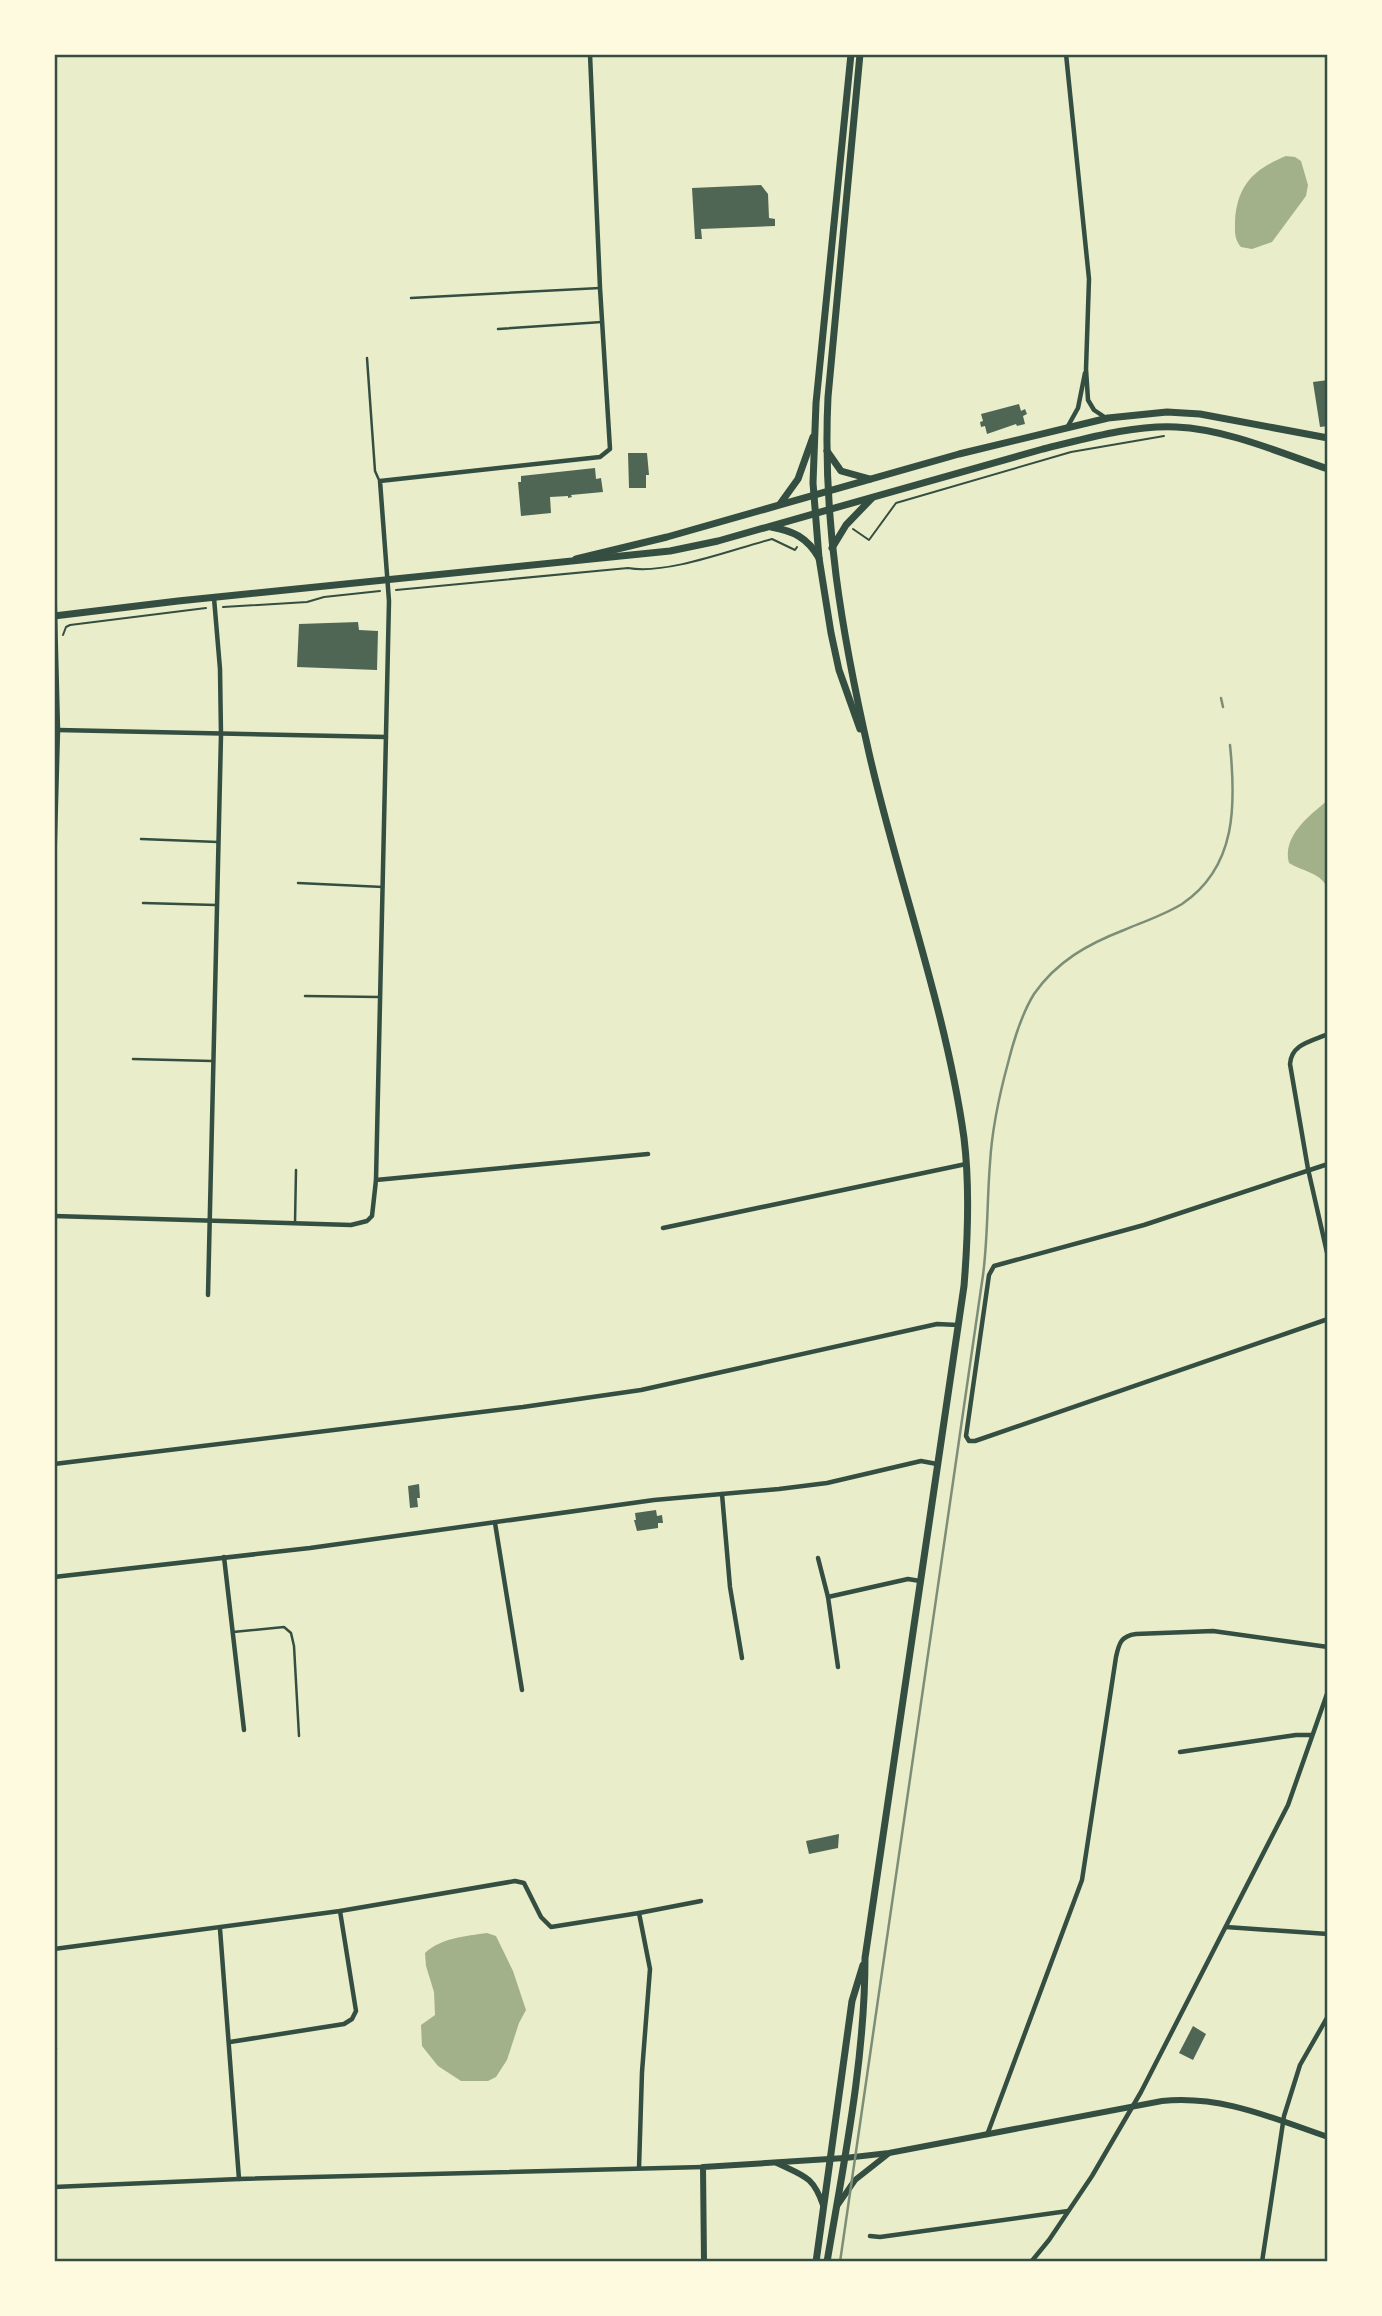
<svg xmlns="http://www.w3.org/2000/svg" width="1382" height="2316" font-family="'Playfair Display',serif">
<rect width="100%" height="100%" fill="#e9edc9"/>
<g fill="#a3b18a">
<path d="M1286 156 1295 157 1301 161 1308 185 1306 196 1272 242 1252 249 1241 247C1234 239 1235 232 1235 221 1237 185 1254 169 1286 156Z"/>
<path d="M1328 800V890C1322 872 1303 872 1289 863 1282 836 1309 816 1328 800Z"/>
<path d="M487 1933 496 1936 513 1971 526 2010 519 2023 507 2060 496 2077 488 2081H461L438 2066 422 2046 421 2025 435 2015 434 1992 426 1966 425 1953C441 1938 466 1936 487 1933Z"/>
</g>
<g fill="#4f6655">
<path d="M761 185 768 194 769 218 775 219V226L701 229 702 239H695L692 188Z"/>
<path d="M1328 380V426L1320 427 1313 382Z"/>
<path d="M1019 404 1021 411 1025 409 1027 414 1023 416 1025 424 1017 426 1016 424 987 434 985 426 981 427 980 422 983 421 981 414Z"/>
<path d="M628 453H647L649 475H646V488H629Z"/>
<path d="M595 468 596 479 601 478 603 492 571 495 572 497 568 498V496L550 497 551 513 521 516 518 482H521V476Z"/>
<path d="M358 622 359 630 378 631 377 670 297 667 299 624Z"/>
<path d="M419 1484 420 1498H417L418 1507 410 1508 408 1486Z"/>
<path d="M656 1510 657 1516 662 1515 663 1523H658V1528L637 1531 634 1520H636L635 1513Z"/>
<path d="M839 1834 838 1848 809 1854 806 1841Z"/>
<path d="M1193 2026 1206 2034 1193 2060 1179 2053Z"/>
</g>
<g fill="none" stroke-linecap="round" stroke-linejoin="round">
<g stroke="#344e41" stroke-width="2">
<path d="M853 529 869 540 896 503 1071 452 1164 436"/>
<path d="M396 590 628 568C667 575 733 549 772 539L795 550 797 547"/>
<path d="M223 607 307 602 324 597 380 591"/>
<path d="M63 635 66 627 70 625 206 608"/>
</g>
<g stroke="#344e41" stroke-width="2.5">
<path d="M411 298 600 288"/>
<path d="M498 329 602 322"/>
<path d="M367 358 375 471 379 480"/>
<path d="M141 839 218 842"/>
<path d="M298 883 383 887"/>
<path d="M143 903 216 905"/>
<path d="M305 996 379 997"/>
<path d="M133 1059 212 1061"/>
<path d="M295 1223 296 1170"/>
<path d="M233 1632 284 1627 291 1633 294 1646 299 1736"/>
</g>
<g stroke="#344e41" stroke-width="4.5">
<path d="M1066 54 1089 279 1086 369 1088 400 1094 410 1106 418"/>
<path d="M1068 426 1078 408 1085 373"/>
<path d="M54 575 58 730 54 873"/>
<path d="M58 730 386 737"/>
<path d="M1328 1034C1312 1041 1291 1044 1290 1064L1308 1169 1328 1257"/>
<path d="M1328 1164 1144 1225 994 1266 989 1275 966 1436 969 1441H975L1328 1319"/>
<path d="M376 1180 389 601 380 481 600 457 610 449 600 288 590 54"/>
<path d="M54 1216 351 1225 367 1221 372 1216 376 1180 648 1154"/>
<path d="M663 1228 966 1164"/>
<path d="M208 1295 221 735 220 669 214 598"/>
<path d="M54 1464 523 1407 641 1390 937 1324 958 1325"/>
<path d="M722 1494 730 1587 742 1658"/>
<path d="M495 1523 522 1690"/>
<path d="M224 1557 244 1730"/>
<path d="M818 1558 828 1597"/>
<path d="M54 1577 310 1548 654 1500 779 1489 827 1483 921 1461 937 1464"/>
<path d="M838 1667 828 1597 908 1579 920 1581"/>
<path d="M1180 1752 1296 1735H1311"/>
<path d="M639 1913 701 1901"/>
<path d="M1226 1927 1328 1934"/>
<path d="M220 1929 239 2179"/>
<path d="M54 1949 340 1911 515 1881 524 1883 541 1917 551 1927 639 1913 650 1969 642 2072 639 2168"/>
<path d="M230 2042 344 2024 352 2019 356 2011 340 1911"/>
<path d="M54 2044 55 2049"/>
<path d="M987 2135 1082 1880 1116 1657C1119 1643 1121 1636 1136 1634L1213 1631 1328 1647"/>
<path d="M54 2187 239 2179 703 2167"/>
<path d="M870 2236 880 2237 1068 2211"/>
<path d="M1031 2262 1049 2240 1092 2176 1141 2092 1288 1805 1328 1691"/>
<path d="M1262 2262 1284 2116 1300 2065 1328 2016"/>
</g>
<g stroke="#344e41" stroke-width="6">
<path d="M777 2163C804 2176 813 2176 823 2205"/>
<path d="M837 2206 855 2180 888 2154"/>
<path d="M704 2262 703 2167 845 2158 889 2153 1162 2101C1222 2095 1272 2118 1328 2137"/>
</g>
<g stroke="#344e41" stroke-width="7">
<path d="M827 451 841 471 870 479"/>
<path d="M780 504 798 479 813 437"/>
<path d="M771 527C793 531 807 537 819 558"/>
<path d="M832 548 846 525 872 498"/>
<path d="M576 559 667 537 959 454 1108 418 1167 412 1200 414 1328 438"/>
<path d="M54 616 178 601 670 551 718 541 1043 449C1085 439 1132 425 1176 427 1226 429 1281 453 1328 469"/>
</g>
<g stroke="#344e41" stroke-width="7">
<path d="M851 54 816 403 813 483 819 558 831 633 839 670 860 729"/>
<path d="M816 2262 852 2001 863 1965"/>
<path d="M827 2262C844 2161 865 2060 865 1958L964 1286C968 1237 970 1187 964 1138 946 1009 898 880 869 753 842 634 822 519 828 397L860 54"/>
</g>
<g stroke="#7c8e77" stroke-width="2.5">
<path d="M1221 698 1223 707"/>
<path d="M840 2262 983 1275C988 1237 987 1200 990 1163 992 1129 999 1096 1008 1063 1014 1039 1021 1015 1034 994 1057 961 1088 944 1124 930 1143 922 1164 915 1182 904 1237 867 1236 804 1230 745"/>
</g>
</g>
<rect width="1382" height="2316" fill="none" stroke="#fefae0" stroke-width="112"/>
<rect x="56" y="56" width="1270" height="2204" fill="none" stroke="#344e41" stroke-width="2.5"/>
</svg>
